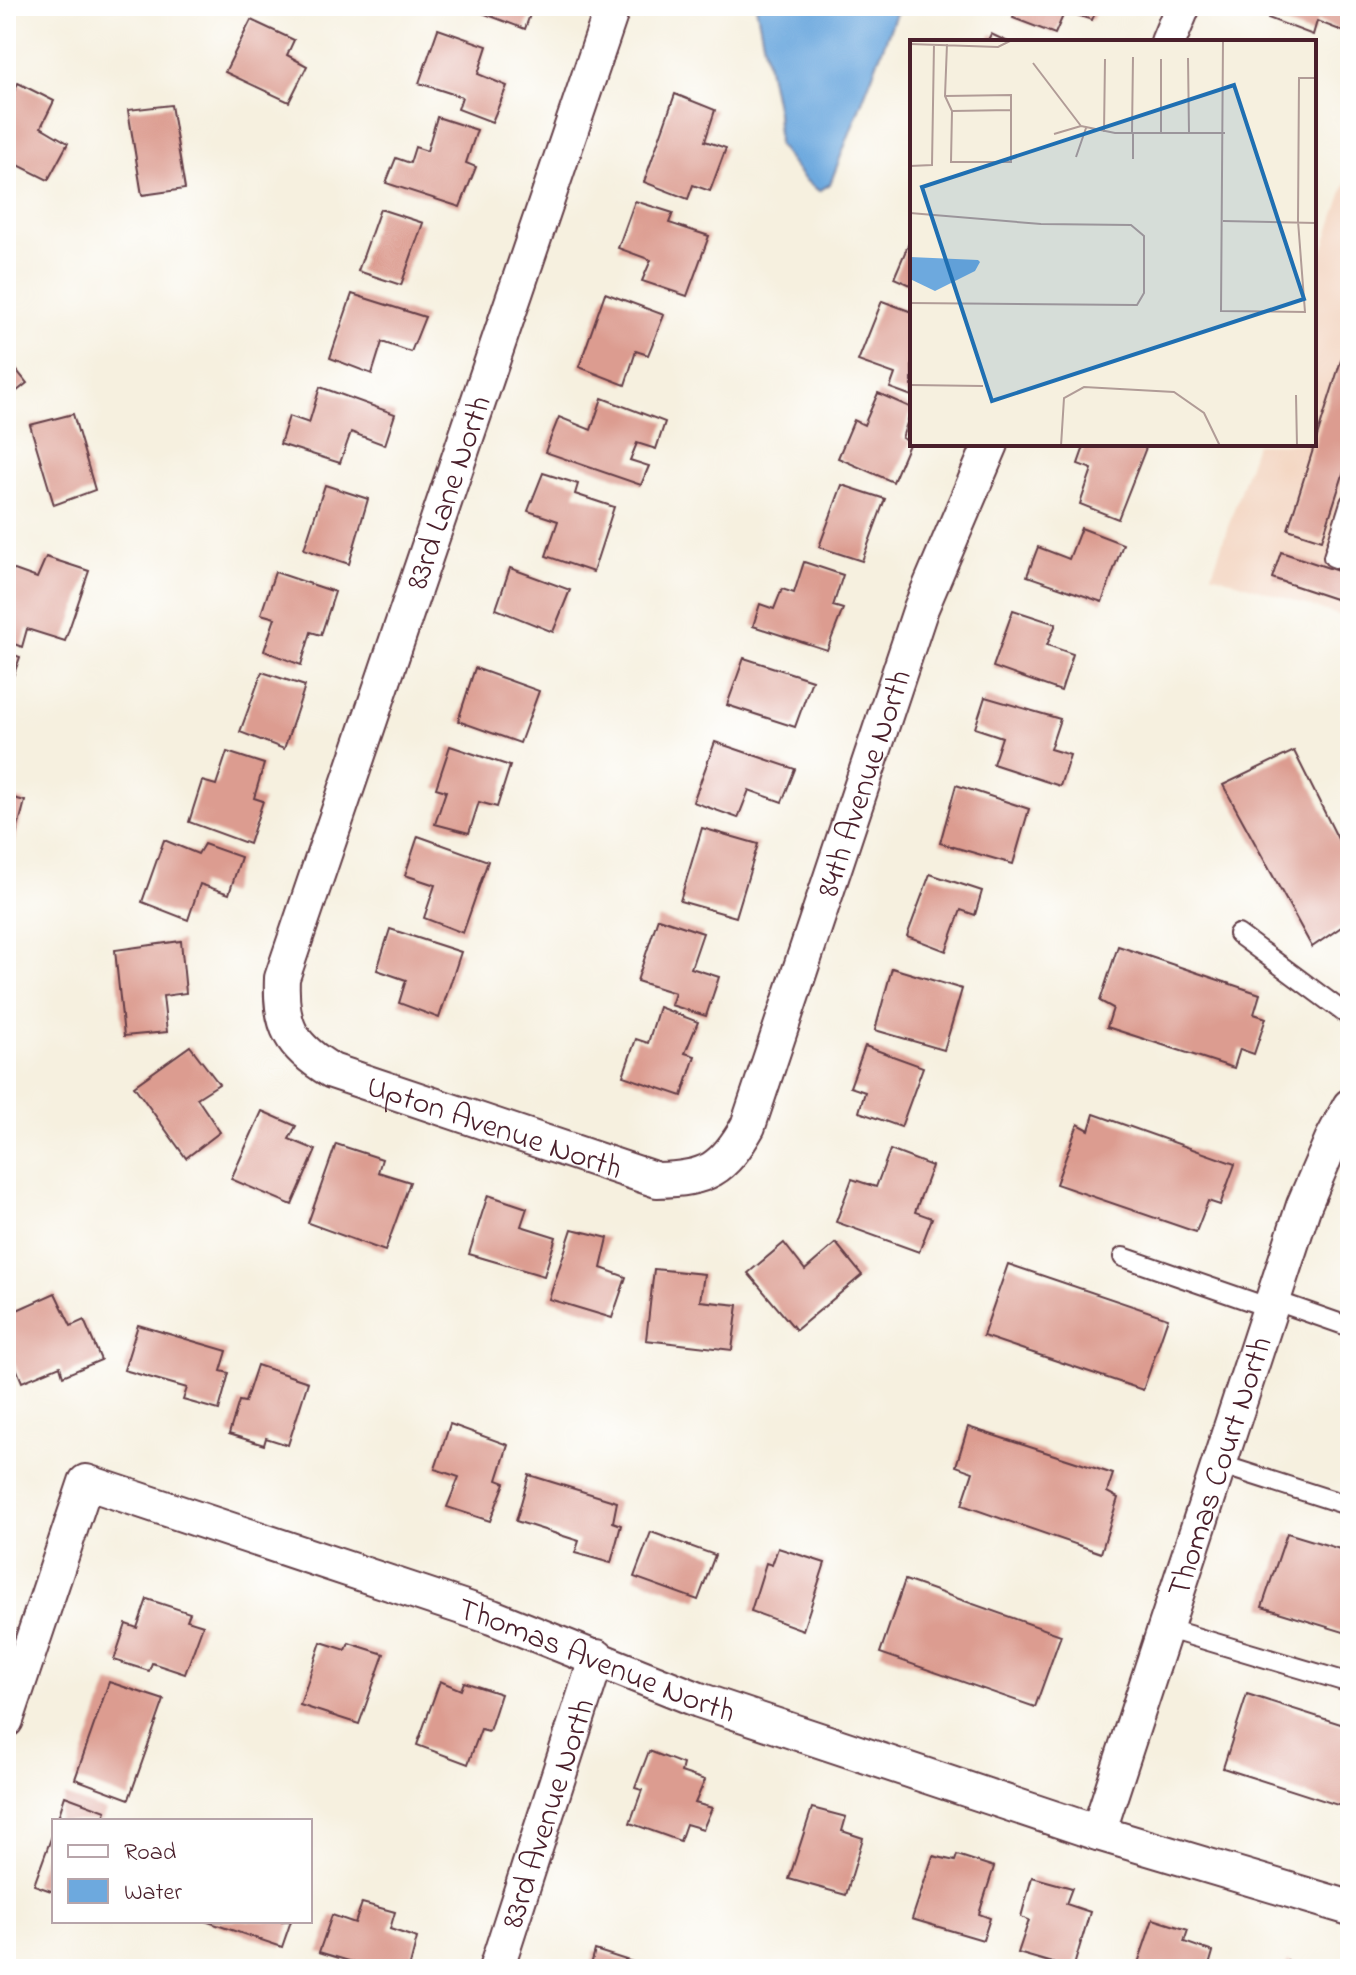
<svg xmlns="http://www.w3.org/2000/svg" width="1356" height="1975" font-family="'Indie Flower',sans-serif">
<rect width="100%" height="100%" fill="#fff"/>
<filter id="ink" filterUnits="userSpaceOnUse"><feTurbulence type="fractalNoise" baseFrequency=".0125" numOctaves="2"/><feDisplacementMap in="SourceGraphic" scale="16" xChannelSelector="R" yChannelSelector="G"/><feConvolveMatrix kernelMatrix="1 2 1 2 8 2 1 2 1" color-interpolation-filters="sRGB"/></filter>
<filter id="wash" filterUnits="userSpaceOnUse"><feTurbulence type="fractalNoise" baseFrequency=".006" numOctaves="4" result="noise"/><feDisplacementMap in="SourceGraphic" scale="32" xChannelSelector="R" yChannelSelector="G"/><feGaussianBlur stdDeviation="1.8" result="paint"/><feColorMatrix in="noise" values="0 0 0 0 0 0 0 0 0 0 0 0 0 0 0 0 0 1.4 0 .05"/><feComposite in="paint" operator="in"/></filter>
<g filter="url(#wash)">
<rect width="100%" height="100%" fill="#f6f0df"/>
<path fill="#f3d4bf" d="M1350 171V619L1212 574 1256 444H1314V276Z"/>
<path fill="#6da9de" stroke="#5c6484" stroke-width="2" d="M756 6H899L830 184 819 191 804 179 778 145 777 112Z"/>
<g id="blocks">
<g fill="#dc9c90">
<path d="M464 6H533L525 29Z"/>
<path d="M1017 6H1098L1092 20 1065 11 1055 34 1013 18Z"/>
<path d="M1273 6H1350V34L1317 21 1313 35 1268 18Z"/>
<path d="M251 20 294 40 287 55 307 66 289 102 225 72Z"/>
<path d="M438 29 487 46 478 74 507 86 492 122 458 109 462 97 419 83Z"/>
<path d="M991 34 1008 42H987Z"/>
<path d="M18 83 54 101 41 127 68 143 48 180 6 159V107Z"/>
<path d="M675 94 715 110 705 141 726 148 710 191 693 185 688 199 644 182Z"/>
<path d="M171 105 185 189 142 195 128 110Z"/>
<path d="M437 117 477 130 466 163 476 167 460 207 386 183 396 158 410 163 415 147 427 151Z"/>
<path d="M635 201 673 213 669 223 709 236 687 296 642 281 651 260 618 248Z"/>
<path d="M380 209 423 223 401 285 358 271Z"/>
<path d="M912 236V286L894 278Z"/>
<path d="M605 293 664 315 648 355 636 351 625 385 579 367Z"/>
<path d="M352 294 425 317 411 352 382 342 372 374 330 358Z"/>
<path d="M882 301 912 312V396L890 388 895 374 858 361Z"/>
<path d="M1349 335 1350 453 1322 540 1288 529Z"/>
<path d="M6 357 27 383 6 400Z"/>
<path d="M320 387 395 414 385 445 351 432 340 463 280 444 289 416 309 423Z"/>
<path d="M878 393 912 408 902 438 910 442 893 482 838 458 854 420 864 425Z"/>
<path d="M602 398 665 422 656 449 637 443 630 460 649 466 641 485 545 452 559 417 591 430Z"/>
<path d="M73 414 95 490 54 505 30 425Z"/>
<path d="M1085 444 1147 445 1118 519 1080 504 1092 469 1078 464Z"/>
<path d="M543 473 578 484 575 494 614 507 593 572 546 556 558 521 528 511Z"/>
<path d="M325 485 368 499 349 564 304 549Z"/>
<path d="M842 485 885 499 862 561 819 547Z"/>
<path d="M1081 528 1123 544 1102 602 1027 576 1038 547 1069 559Z"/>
<path d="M1281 552 1350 575V604L1272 578Z"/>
<path d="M46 557 89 571 65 641 27 629 22 647 6 641V567L37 578Z"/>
<path d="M804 562 843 575 833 606 843 609 827 650 753 626 760 604 774 609 782 589 794 593Z"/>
<path d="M510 568 570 590 553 632 496 609Z"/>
<path d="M275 572 335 592 321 635 311 632 301 665 264 651 275 618 261 614Z"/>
<path d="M1013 610 1056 624 1047 645 1073 654 1061 691 993 667Z"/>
<path d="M6 652 20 657 6 696Z"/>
<path d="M744 658 812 680 795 727 727 705Z"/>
<path d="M475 668 539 691 520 743 458 721Z"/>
<path d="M262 672 305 686 284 749 240 732Z"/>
<path d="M985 697 1060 719 1050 749 1070 755 1060 786 993 764 1002 737 975 728Z"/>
<path d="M715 742 795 769 782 802 749 790 738 818 693 802Z"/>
<path d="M450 746 510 766 497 807 479 802 469 833 435 824 446 791 436 788Z"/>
<path d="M1294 751 1350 863V921L1312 947 1223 785Z"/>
<path d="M227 752 264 764 254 798 263 801 249 844 189 822 202 781 216 785Z"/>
<path d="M956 785 1029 809 1013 864 940 843Z"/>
<path d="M6 796 25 801 14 843 6 841Z"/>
<path d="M702 828 758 844 736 917 680 901Z"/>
<path d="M418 836 488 861 463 933 424 918 435 885 405 875Z"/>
<path d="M164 840 198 854 204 844 241 857 229 894 200 884 188 920 142 902Z"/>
<path d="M930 874 982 891 975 915 961 910 946 951 907 936Z"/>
<path d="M658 918 703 933 691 968 719 977 706 1016 671 1005 675 993 637 981Z"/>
<path d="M390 929 461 952 439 1018 399 1003 406 980 377 970Z"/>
<path d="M181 941 186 993 163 996 167 1032 124 1036 115 950Z"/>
<path d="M1118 946 1260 994 1254 1014 1266 1018 1254 1054 1240 1049 1234 1068 1107 1027 1113 1008 1100 1001Z"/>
<path d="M892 968 962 989 944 1050 875 1030Z"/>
<path d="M659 1007 698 1022 685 1053 695 1056 682 1096 623 1076 636 1039 648 1043Z"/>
<path d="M190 1046 219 1084 197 1098 220 1132 186 1158 134 1086Z"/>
<path d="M865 1046 923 1067 901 1127 859 1112 865 1092 850 1087Z"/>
<path d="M262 1111 296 1126 289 1139 316 1150 292 1205 231 1179Z"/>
<path d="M1094 1114 1235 1164 1220 1205 1208 1201 1196 1232 1056 1184 1078 1124 1089 1130Z"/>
<path d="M336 1144 382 1159 378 1172 410 1182 385 1251 308 1223Z"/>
<path d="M890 1150 932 1166 915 1212 932 1218 919 1252 836 1222 852 1179 876 1187Z"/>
<path d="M488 1195 527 1208 521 1226 556 1237 544 1276 469 1254Z"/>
<path d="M572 1229 608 1238 601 1268 626 1277 612 1318 549 1299Z"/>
<path d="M784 1243 805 1270 836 1243 862 1275 796 1330 748 1273Z"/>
<path d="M1008 1264 1168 1318 1143 1390 983 1336Z"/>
<path d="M654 1269 704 1274 700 1301 738 1305 732 1350 646 1340Z"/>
<path d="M55 1293 71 1326 84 1320 101 1360 63 1376 60 1366 22 1382 6 1344V1315Z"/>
<path d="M138 1325 227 1351 221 1371 229 1373 219 1410 183 1400 187 1388 124 1370Z"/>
<path d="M257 1365 308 1382 288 1445 266 1438 264 1445 229 1434 239 1401 245 1402Z"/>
<path d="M450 1424 508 1445 497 1480 505 1483 490 1521 447 1507 459 1477 435 1469Z"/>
<path d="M968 1427 1113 1474 1107 1492 1118 1498 1101 1553 962 1505 973 1472 956 1466Z"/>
<path d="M529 1475 617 1502 613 1522 621 1525 611 1563 575 1553 579 1541 516 1521Z"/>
<path d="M651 1532 715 1555 698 1600 634 1577Z"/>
<path d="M1287 1533 1350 1552V1634L1262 1607Z"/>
<path d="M778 1548 825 1563 803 1630 751 1611 766 1563 772 1565Z"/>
<path d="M905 1580 1061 1635 1035 1707 880 1653Z"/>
<path d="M147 1599 190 1613 187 1620 203 1625 185 1674 152 1663 149 1671 114 1660 126 1624 137 1628Z"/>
<path d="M321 1642 346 1650 349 1643 384 1654 359 1724 300 1705Z"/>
<path d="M440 1681 461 1690 464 1682 501 1694 489 1731 481 1729 468 1764 417 1745Z"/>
<path d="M109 1682 164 1700 129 1799 75 1779Z"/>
<path d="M1247 1694 1350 1727V1809L1223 1768Z"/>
<path d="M649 1751 683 1764 681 1772 705 1780 695 1803 712 1808 703 1829 686 1824 680 1841 630 1823 642 1790 635 1788Z"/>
<path d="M65 1796 106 1811 102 1821H57Z"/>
<path d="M812 1808 846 1817 842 1831 863 1838 846 1895 789 1879Z"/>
<path d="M54 1830V1892L34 1885Z"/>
<path d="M957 1855 994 1867 979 1914 990 1918 983 1940 912 1919 933 1856 955 1861Z"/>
<path d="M1032 1877 1072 1888 1066 1904 1090 1912 1073 1969 1018 1953 1029 1920 1021 1917Z"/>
<path d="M362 1903 395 1912 390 1929 417 1938 409 1969H376L319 1952 332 1915 355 1923Z"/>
<path d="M1153 1919 1188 1930 1184 1942 1213 1952 1208 1969H1136Z"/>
<path d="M205 1921H291L282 1947Z"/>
<path d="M595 1950 651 1968V1969H590Z"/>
<path d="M1288 1961 1312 1968V1969H1285Z"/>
</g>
</g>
</g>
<g filter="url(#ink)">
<use href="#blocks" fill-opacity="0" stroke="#643e46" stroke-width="2"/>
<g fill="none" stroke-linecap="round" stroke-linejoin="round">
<g stroke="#643e46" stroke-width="22">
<g id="lane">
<path d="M1350 503 1333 557 1350 563"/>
<path d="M1238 934 1350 1017"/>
<path d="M1123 1257 1270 1308"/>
<path d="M1273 1300 1350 1327"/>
<path d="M1219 1464 1350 1506"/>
<path d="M1165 1628 1350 1683"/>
</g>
</g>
<g stroke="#643e46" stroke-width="38">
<g id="street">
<path id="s1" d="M613 6 282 978C280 1026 290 1046 332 1071L657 1180C707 1179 723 1170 748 1126L921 608 991 444"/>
<path d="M1168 42 1183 6"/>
<path id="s2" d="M6 1720 86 1482 492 1617 699 1700 1098 1833 1350 1908"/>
<path id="s3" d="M1098 1833 1304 1205 1332 1140 1350 1106"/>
<path id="s4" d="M496 1969 597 1657"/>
</g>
</g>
<use href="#lane" stroke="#fff" stroke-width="18"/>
<use href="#street" stroke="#fff" stroke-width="34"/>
</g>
</g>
<g text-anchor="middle" stroke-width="6" stroke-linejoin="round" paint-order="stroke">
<g font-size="32" fill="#4a1f2b" stroke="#fff">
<text transform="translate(447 492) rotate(-71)" y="11">83rd Lane North</text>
<text dy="11" stroke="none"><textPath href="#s1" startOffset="1958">84th Avenue North</textPath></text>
<text dy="11" stroke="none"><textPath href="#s1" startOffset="1312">Upton Avenue North</textPath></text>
<text dy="11" stroke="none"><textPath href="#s3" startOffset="386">Thomas Court North</textPath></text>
<text dy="11" stroke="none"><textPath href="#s2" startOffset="792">Thomas Avenue North</textPath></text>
<text dy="11" stroke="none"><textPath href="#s4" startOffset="164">83rd Avenue North</textPath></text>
</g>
</g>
<g transform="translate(910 40)">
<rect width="406" height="406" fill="#f6f0df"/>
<path d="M0 217 68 220 70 222 65 231 25 251 0 239Z" fill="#6da9de"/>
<path fill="none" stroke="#b19c97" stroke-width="2" d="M313 0 311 271 395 272 388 181 389 38H406M0 4 88 7 102 0M278 18 279 93M123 23 171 86M35 56 101 55V122H41L42 71 35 56 37 4M42 71 101 70M171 86 205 93H315M194 92 195 19M222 93 223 17M251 93V19M144 94 171 86M166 117 176 88M223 119V93M0 126 22 125 24 4M0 173 131 184 221 185 234 196V253L227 265 0 263M313 181 406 183M0 345 73 346M386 355 387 406M151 406 154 358 174 347 264 352 294 373 310 406"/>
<path fill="#1f6fb2" fill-opacity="0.15" stroke="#1f6fb2" stroke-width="4" d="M324 45 394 259 82 361 12 147Z"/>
<rect width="406" height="406" fill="none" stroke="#4a1f2b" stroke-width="4"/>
</g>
<rect width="1356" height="1975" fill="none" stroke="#fff" stroke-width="32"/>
<rect x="52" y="1819" width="260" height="104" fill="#ffffff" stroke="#b7a5aa" stroke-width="2"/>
<rect x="68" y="1845" width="40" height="12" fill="#ffffff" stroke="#b7a5aa" stroke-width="2"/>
<text x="124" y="1859" font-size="24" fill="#4a1f2b">Road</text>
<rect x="68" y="1879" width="40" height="24" fill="#6da9de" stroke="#b7a5aa" stroke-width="2"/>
<text x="124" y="1899" font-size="24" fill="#4a1f2b">Water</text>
</svg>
